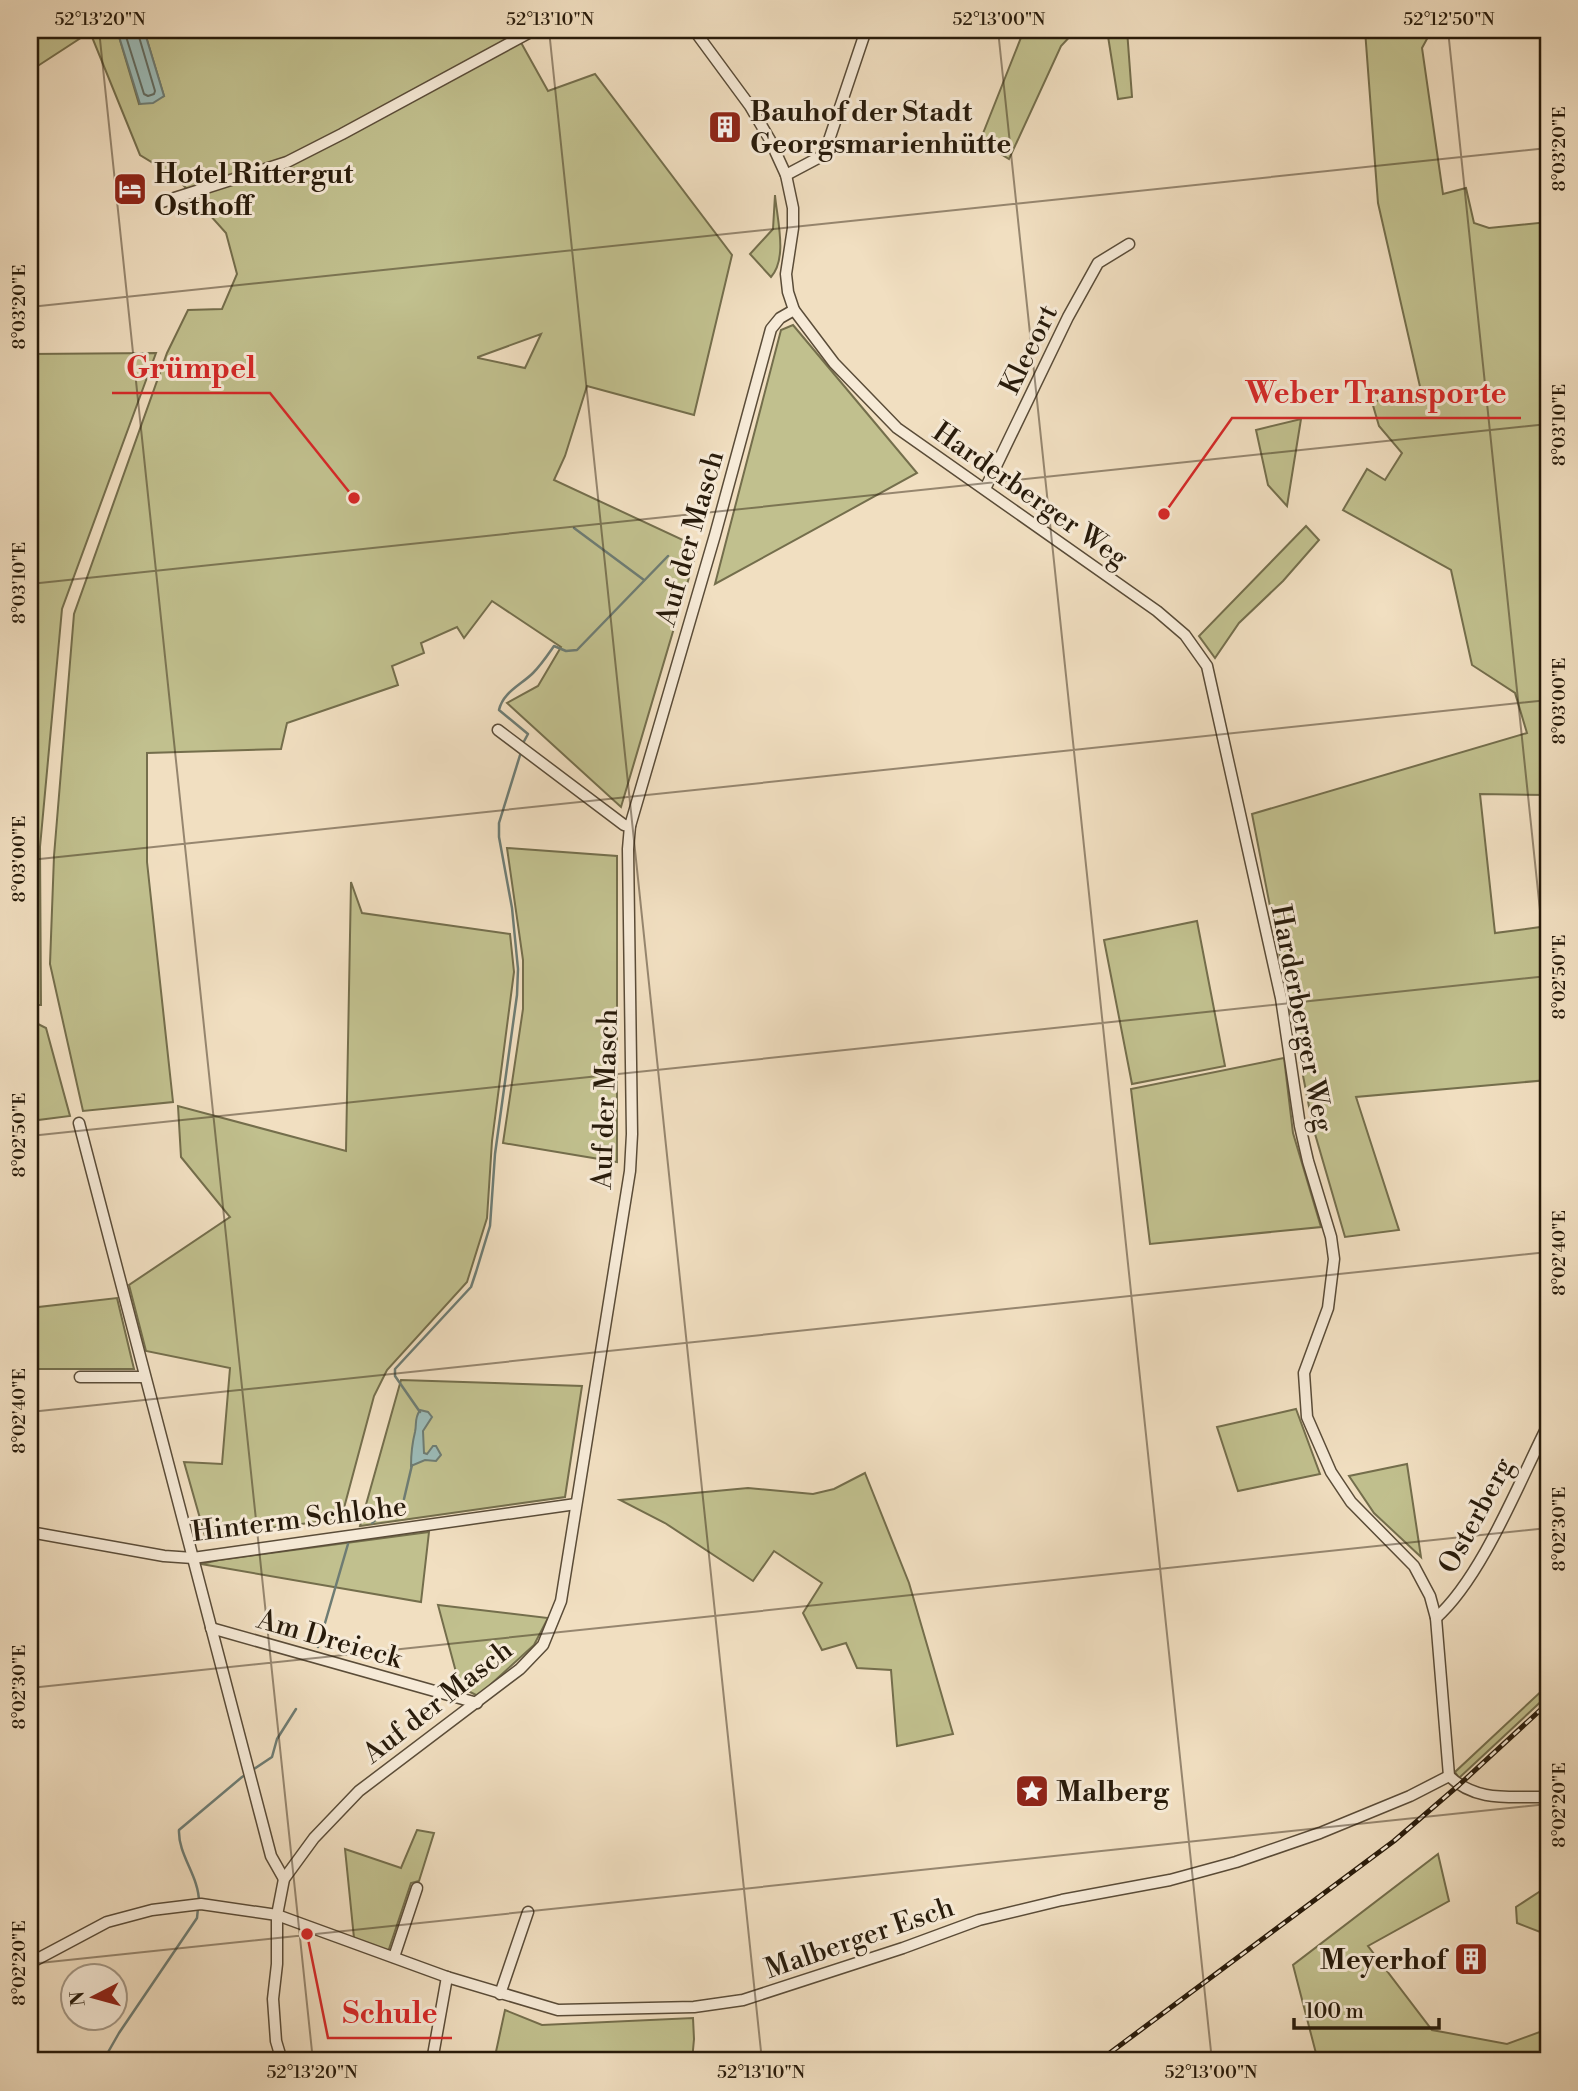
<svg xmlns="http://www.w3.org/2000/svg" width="1578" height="2091" font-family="'Libre Bodoni',serif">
<rect width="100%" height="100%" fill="#f1dfc1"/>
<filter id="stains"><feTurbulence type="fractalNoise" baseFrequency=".00286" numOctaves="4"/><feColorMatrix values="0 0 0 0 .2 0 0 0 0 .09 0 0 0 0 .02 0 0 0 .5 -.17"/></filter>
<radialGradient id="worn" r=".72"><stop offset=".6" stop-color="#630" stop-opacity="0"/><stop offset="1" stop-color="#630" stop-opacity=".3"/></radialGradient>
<g fill="#c1c08e" stroke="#746e4c" stroke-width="2" fill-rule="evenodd">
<path d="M30 30H117L139 104 164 96 144 30H514L548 91 595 74 732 255 694 415 587 386 565 456 554 480 698 547 621 807 507 703 538 686 561 647 492 601 464 638 457 627 421 643 424 653 392 666 398 685 287 723 281 749 147 753V862L173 1102 83 1111 50 964 54 856 74 614 167 353 188 310 222 309 237 274 226 233 176 177 140 155 90 32 30 71ZM541 334 525 368 478 358V357Z"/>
<path d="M1024 30H1076L1061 46 1009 159 980 141Z"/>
<path d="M1107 30H1127L1132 97 1118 99Z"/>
<path d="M1365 30H1452L1428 37 1422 48 1443 194 1466 188 1474 223 1489 228 1548 222V795L1480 794 1495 933 1548 926V1080L1356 1097 1399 1230 1345 1237 1313 1127 1252 814 1527 733 1515 693 1472 665 1451 570 1343 510 1367 469 1385 480 1402 453 1379 426 1372 402 1421 391 1378 203Z"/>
<path d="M775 195C777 219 788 258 771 277L750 254 773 229Z"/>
<path d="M793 325 917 473 715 584 781 330Z"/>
<path d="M156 353 62 609 40 847 41 1005H30V354Z"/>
<path d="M1301 419 1287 506 1268 485 1256 430Z"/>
<path d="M1306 526 1319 540 1283 581 1239 623 1215 658 1199 636Z"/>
<path d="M507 848 617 856V1162L503 1143 523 1009V960Z"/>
<path d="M351 882 362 913 510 934 514 972 492 1141 487 1218 467 1282 387 1370 374 1396 341 1519 205 1536 184 1462 222 1464 230 1368 146 1351 129 1285 230 1217 181 1157 178 1106 346 1151Z"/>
<path d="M1197 921 1225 1066 1132 1084 1104 940Z"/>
<path d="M30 1020 46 1028 70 1116 30 1121Z"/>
<path d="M1284 1058 1293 1133 1321 1227 1150 1244 1131 1089Z"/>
<path d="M117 1298 134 1369H30V1308Z"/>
<path d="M401 1380 582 1386 565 1497 360 1526Z"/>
<path d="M1296 1409 1320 1474 1238 1491 1217 1427Z"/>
<path d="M1407 1464 1421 1557 1374 1513 1349 1476Z"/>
<path d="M865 1473 909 1583 953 1734 897 1746 891 1670 857 1668 846 1643 822 1650 803 1613 822 1583 774 1551 753 1581 665 1523 620 1500 748 1488 813 1494 834 1489Z"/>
<path d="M429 1532 421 1602 201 1564 219 1560Z"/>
<path d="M438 1605 548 1618 534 1645 478 1696 460 1687Z"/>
<path d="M1548 1685V1695L1459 1778 1455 1772Z"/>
<path d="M1548 1816V1935L1517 1923 1516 1907 1542 1890Z"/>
<path d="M417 1830 434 1833 419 1881 411 1883 388 1952 354 1938 345 1849 401 1868Z"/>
<path d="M1438 1854 1449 1901 1368 1946 1432 2030 1507 2044 1548 2029V2061H1318L1293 1965Z"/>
<path d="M505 2010 542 2025 693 2018 694 2039 692 2061H494Z"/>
</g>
<g fill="#9cbcb9" stroke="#6e7c73" stroke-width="2">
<path d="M117 30H144L164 96 153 103 140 104Z"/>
<path d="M420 1410 428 1412 432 1417 423 1431 424 1453 427 1454 433 1446H436L441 1455 436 1461 425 1460 411 1466C411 1453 412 1444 415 1432 417 1423 414 1419 420 1410Z"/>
</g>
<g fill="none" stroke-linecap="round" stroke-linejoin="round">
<path stroke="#626c62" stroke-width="2" d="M124 30 144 94 148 96 154 94 155 91 137 30"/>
<g stroke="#6e7c73" stroke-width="2.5">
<path d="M574 528 644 580"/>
<path d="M522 745 528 734 499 710C503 692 521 685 533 673 541 665 547 656 554 646L566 651 577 650 668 556"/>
<path d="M420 1412 395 1376V1369L471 1287 476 1272 490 1226 495 1154 517 995 518 969 512 908 499 837V823L521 752"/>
<path d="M404 1499 412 1465"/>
<path d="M372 1523 385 1511"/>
<path d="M318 1647 348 1544"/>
<path d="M199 1902C199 1876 178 1855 179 1830L242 1777 272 1757 277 1739 296 1709"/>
<path d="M103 2061 119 2033 197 1918 198 1908"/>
</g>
<g stroke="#5a4c38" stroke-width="13">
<g id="minor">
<path d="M694 30 750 106 770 140 786 175 793 208V228L786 274 788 292 794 310 834 363 897 428 1157 611 1185 635 1207 666 1281 998 1300 1126 1308 1161 1331 1237 1334 1259 1328 1308 1304 1373 1307 1417 1331 1472 1351 1502 1414 1566 1430 1596 1436 1618 1449 1776C1477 1803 1511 1796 1548 1797"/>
<path d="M786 175 820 157 827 146 866 30"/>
<path d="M162 202 287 162 342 134 534 30"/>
<path d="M985 489 1068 317 1098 263 1129 244"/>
<path d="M498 730 624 825 630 826"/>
<path d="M79 1123 271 1856 284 1879"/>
<path d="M80 1377H144"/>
<path d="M30 1532 164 1556 193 1558 576 1504"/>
<path d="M1436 1618C1481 1578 1517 1487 1545 1431L1548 1429"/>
<path d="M211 1628 477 1703"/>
<path d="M394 1957 417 1888"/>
<path d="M30 1963 107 1922 152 1910 201 1904 277 1915 447 1977 558 2010 694 2007 743 2000 903 1948 979 1920 1062 1900 1170 1880 1236 1862 1320 1833 1410 1796 1449 1776"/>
<path d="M500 1994 528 1912"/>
<path d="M282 2061 276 2041 273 1999 277 1964V1915L284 1879 314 1838 359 1791 520 1669 543 1645 561 1601 630 1171 632 1134 628 849 630 826 715 535 771 329 780 318 794 310"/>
<path d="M432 2061 447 1977"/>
</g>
</g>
<use href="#minor" stroke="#f6ead7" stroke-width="10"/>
<g stroke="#281b0b" stroke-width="5">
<path id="rail" d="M1099 2061 1394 1841 1459 1785 1548 1703"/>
</g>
<use href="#rail" stroke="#f6ead7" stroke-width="2.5" stroke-dasharray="8" stroke-linecap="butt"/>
</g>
<path fill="none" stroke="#281b0b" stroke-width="2" stroke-opacity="0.45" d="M99 30 313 2061M549 30 762 2061M998 30 1212 2061M1448 30 1548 987M30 31 46 30M30 307 1548 148M30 584 1548 424M30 860 1548 700M30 1136 1548 976M30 1412 1548 1252M30 1688 1548 1528M30 1964 1548 1804"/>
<defs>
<g id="building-square" transform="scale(1.75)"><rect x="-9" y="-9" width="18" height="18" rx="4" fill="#8f2418" stroke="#f6ead7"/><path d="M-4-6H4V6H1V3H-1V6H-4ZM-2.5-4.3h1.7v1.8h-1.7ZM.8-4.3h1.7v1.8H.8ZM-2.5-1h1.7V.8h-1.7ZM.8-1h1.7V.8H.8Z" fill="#fff"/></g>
<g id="hotel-square" transform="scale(1.75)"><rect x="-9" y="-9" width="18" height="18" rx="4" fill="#8f2418" stroke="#f6ead7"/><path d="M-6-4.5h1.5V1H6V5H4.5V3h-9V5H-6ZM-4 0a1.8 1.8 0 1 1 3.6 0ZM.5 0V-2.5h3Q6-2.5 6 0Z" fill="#fff"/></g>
<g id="sight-square" transform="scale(1.75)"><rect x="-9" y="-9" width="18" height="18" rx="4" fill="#8f2418" stroke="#f6ead7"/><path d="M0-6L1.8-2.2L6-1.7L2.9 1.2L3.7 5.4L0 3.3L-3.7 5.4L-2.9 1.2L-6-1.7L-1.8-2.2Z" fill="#fff"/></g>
</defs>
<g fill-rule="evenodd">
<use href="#building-square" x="725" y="127"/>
<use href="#hotel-square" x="130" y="189"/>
<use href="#sight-square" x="1032" y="1791"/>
<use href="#building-square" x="1471" y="1959"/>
</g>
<g text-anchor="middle" stroke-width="6" stroke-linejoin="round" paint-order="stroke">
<g font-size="28" font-weight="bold" fill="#281b0b" stroke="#f6ead7" text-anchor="start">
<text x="750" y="121">Bauhof der Stadt<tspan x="750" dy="32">Georgsmarienhütte</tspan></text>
<text x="154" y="183">Hotel Rittergut<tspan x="154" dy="32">Osthoff</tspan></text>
<text x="1056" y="1801">Malberg</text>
<text x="1446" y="1969" text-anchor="end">Meyerhof</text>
</g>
<g font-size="28" fill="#281b0b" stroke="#f6ead7">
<text transform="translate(1028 349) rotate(-64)" y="10">Kleeort</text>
<text transform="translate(1031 494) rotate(35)" y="10">Harderberger Weg</text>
<text transform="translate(689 538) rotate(-74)" y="10">Auf der Masch</text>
<text transform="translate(1303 1018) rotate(79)" y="10">Harderberger Weg</text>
<text transform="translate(604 1099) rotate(-88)" y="10">Auf der Masch</text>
<text transform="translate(1475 1515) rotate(-62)" y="10">Osterberg</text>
<text transform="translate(299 1518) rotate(-7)" y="10">Hinterm Schlohe</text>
<text transform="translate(330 1638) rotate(16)" y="10">Am Dreieck</text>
<text transform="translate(437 1701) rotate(-38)" y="10">Auf der Masch</text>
<text transform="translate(859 1937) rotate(-19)" y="10">Malberger Esch</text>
</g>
</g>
<path fill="none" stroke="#d62828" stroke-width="2.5" d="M354 498L270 393H112M1164 514L1232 418H1521M307 1934L328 2038H452"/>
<g fill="#d62828" stroke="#f6ead7" stroke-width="2.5">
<circle cx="354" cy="498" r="7"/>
<circle cx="1164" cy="514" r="7"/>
<circle cx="307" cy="1934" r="7"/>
</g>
<g font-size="30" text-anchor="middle" font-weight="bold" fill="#d62828" stroke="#f6ead7" stroke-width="6" stroke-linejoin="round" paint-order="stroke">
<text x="191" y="378">Grümpel</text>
<text x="1376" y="403">Weber Transporte</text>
<text x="390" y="2023">Schule</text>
</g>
<rect width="1578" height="2091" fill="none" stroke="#f1dfc1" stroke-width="77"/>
<g transform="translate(94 1997) rotate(264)"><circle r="33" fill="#f6ead7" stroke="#a49785" stroke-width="2"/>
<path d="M0-5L12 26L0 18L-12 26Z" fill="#8f2418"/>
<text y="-10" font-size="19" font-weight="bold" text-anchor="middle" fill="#281b0b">N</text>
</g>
<path d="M1294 2018v10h145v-10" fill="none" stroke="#281b0b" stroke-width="3.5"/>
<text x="1305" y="2018" font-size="21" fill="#281b0b" stroke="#f6ead7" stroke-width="5" paint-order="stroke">100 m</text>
<rect x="38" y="38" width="1502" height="2014" fill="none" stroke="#281b0b" stroke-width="2.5"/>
<g font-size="18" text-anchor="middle" fill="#281b0b">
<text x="100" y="25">52°13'20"N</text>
<text x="550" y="25">52°13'10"N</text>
<text x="999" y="25">52°13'00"N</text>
<text x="1449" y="25">52°12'50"N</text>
<text transform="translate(1559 149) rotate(-90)" y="6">8°03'20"E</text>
<text transform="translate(19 307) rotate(-90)" y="6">8°03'20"E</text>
<text transform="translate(1559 425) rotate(-90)" y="6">8°03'10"E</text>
<text transform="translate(19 583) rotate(-90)" y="6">8°03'10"E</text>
<text transform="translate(1559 701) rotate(-90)" y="6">8°03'00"E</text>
<text transform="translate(19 859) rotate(-90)" y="6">8°03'00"E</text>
<text transform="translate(1559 977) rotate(-90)" y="6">8°02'50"E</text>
<text transform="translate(19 1135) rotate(-90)" y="6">8°02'50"E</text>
<text transform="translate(1559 1253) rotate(-90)" y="6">8°02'40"E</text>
<text transform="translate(19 1411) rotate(-90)" y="6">8°02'40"E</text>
<text transform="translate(1559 1529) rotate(-90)" y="6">8°02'30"E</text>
<text transform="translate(19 1687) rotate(-90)" y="6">8°02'30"E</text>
<text transform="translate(1559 1805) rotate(-90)" y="6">8°02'20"E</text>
<text transform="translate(19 1963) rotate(-90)" y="6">8°02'20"E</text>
<text x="312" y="2078">52°13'20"N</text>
<text x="761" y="2078">52°13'10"N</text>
<text x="1211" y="2078">52°13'00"N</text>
</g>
<rect width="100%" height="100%" filter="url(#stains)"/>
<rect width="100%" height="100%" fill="url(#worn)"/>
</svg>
